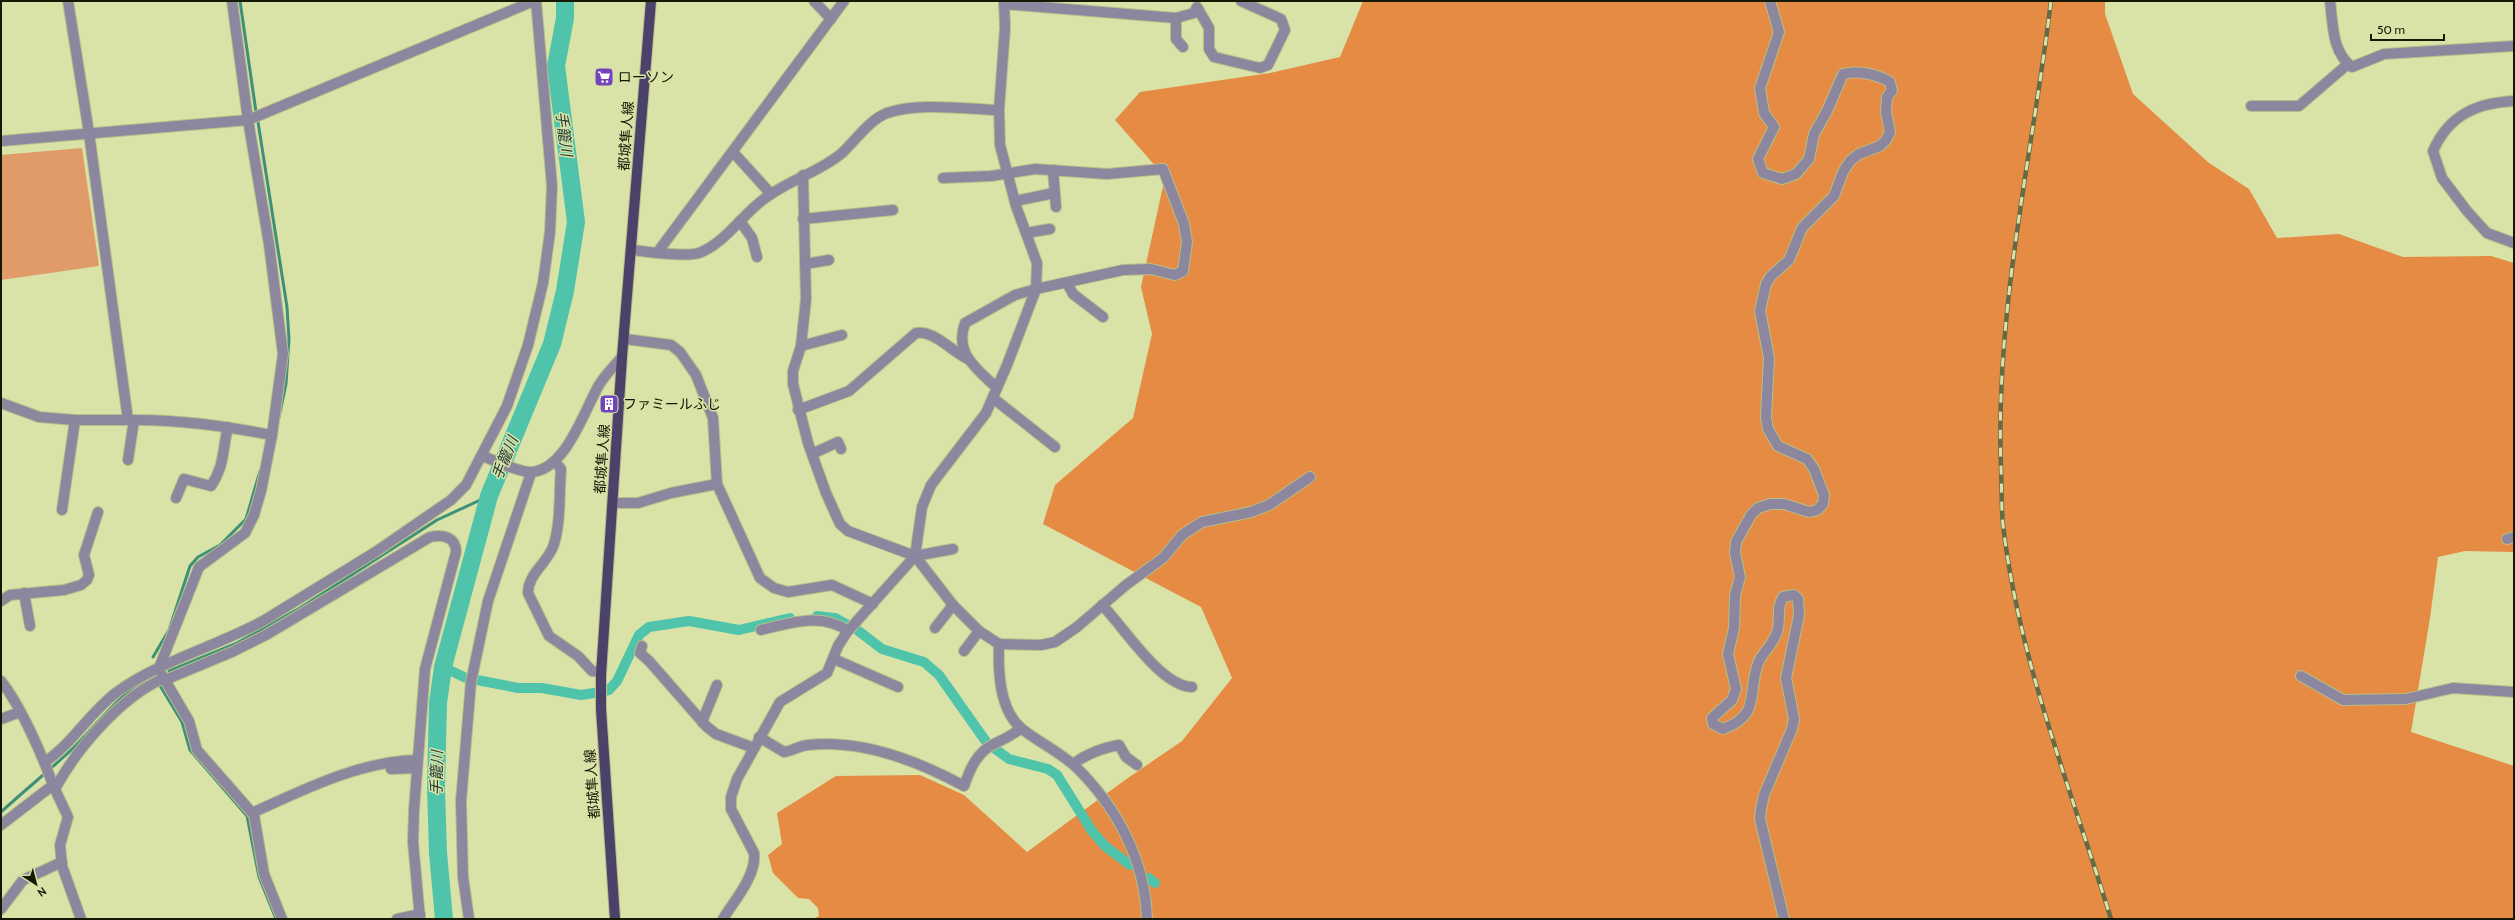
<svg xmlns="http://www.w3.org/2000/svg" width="2515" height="920" font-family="Cabin,'Noto Sans JP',sans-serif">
<rect width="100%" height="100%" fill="#d9e3a8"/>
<path fill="#e19b68" d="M82 148 99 266 1 280V155Z"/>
<path fill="#e58b43" d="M1363 1H2105V14L2133 94 2209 163 2249 189 2277 238 2339 234 2403 257 2491 256 2514 263V552L2465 551 2438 557 2430 618 2411 732 2514 766V919H813L819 916 818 908 809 899 798 898 773 873 768 855 782 844 777 813 836 776 920 775 964 795 1027 852 1125 780 1182 741 1232 678 1201 607 1043 524 1055 485 1133 418 1152 334 1141 287 1165 177 1115 120 1140 92 1270 73 1340 57Z"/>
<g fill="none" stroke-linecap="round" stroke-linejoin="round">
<g stroke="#3e9079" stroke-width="3">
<path d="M240 1 256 112"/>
<path d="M258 122 287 307 289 339 286 384 279 417"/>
<path d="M153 657 169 630 190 566 198 557 220 545 246 519 260 471"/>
<path d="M169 671 235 644 300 608 437 520 489 496"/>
<path d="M159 684 182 722 190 750 247 816 259 877 276 919"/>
<path d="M1 812C23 792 46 773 68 753 89 735 129 680 155 677"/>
</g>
<g stroke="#4fc4ab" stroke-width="10">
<path d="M817 616 835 618 846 624"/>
<path d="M856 629 882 649 924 662 939 675 987 743"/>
<path d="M443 667 466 678"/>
<path d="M477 680 518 688H542L581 695 594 693 609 690 617 681 639 635 649 627 689 621 739 630 790 618"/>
<path d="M994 748 1009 759 1048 769 1057 775 1092 831 1105 846 1130 865"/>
<path d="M1149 878 1155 883"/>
</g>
<path stroke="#4fc4ab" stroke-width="18" d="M444 919 438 853 436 789 438 703 443 667 489 496 552 344 565 291 576 222 556 66 565 18V1"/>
<g stroke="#b6be8a" stroke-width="12">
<g id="minor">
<path d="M68 1 89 133 128 420C177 419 223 426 272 435"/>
<path d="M814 1 831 19"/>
<path d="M1770 1 1779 32 1760 88 1764 113 1774 127 1758 159 1763 173 1782 179 1796 174 1809 159 1814 134 1827 111 1843 74C1858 70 1876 74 1890 82L1892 91 1887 97 1886 112 1890 132 1886 140 1880 146 1859 154 1850 161 1843 172 1834 196 1802 228 1789 260 1771 276 1766 284 1760 311 1769 358 1766 417 1768 429 1778 446 1807 459 1814 469 1824 495 1823 504 1817 510 1809 512 1784 504H1770L1758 508 1751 515 1736 542 1735 553 1740 577 1735 595 1734 628 1728 654 1736 689 1732 700 1712 718 1713 724 1723 729C1763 714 1746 691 1759 661 1764 651 1774 643 1777 632 1781 621 1776 607 1783 597L1794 595 1798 599 1799 615 1786 678 1794 719 1792 729 1764 795 1761 809 1760 819 1784 919"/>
<path d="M2330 1C2333 25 2332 52 2352 67L2384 54 2514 46"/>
<path d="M1004 4 1176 18 1194 13 1197 7 1209 28V49L1214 57 1260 68 1268 65 1285 30 1281 19 1241 1"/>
<path d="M1176 18V39L1183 47"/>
<path d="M2514 101C2476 103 2449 115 2433 151L2442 178 2467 211 2487 233 2514 243"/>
<path d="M2251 106H2299L2348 64"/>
<path d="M1 141 248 120 534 1"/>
<path d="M733 152 771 194"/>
<path d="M1053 170 1056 207"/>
<path d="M803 175 806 299 801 346 793 371V384L808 443 826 493 840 524 848 531 915 556 953 549"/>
<path d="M943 178 991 176 1035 169 1107 174 1163 169 1184 224 1187 242 1183 271 1175 275 1151 269 1123 270 1036 289 1015 295 965 323C954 354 977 369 997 388"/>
<path d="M1015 201 1054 193"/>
<path d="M803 219 893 210"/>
<path d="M740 221 752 238 757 257"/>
<path d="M1026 233 1050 229"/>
<path d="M633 250C646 252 687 257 699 253 725 243 742 215 764 199 788 180 820 172 842 153 856 140 869 120 887 113 918 102 966 109 999 110"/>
<path d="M657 253 844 1"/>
<path d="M805 264 829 260"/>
<path d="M1067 283 1073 294 1103 317"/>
<path d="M625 339 671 345 680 352 696 375 713 418 717 484 760 578 774 588 788 592 832 585 873 604"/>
<path d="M801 346 842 335"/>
<path d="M993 398 1055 447"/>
<path d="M1 403 39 417 75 420H128"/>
<path d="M798 410 849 391 916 333C934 330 951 351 968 359"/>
<path d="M812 454 838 442 841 449"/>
<path d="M482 456C494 460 521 473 532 472 566 469 584 411 599 385 605 375 614 366 622 357"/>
<path d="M128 460 134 420"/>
<path d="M555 462 561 469C559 493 561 521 554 544 549 562 528 573 528 593L549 636 578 656 592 671 601 672"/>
<path d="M176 498 184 479 211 486C225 465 222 451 228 427"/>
<path d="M613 503H638L671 493 717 484"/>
<path d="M62 510 75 420"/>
<path d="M2507 539 2514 537"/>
<path d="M915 556 953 605 979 631 999 644 1041 645 1055 642 1077 627 1126 585 1163 558 1182 535 1202 522 1251 512 1269 505 1310 477"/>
<path d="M24 593 30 626"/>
<path d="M1 601 10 595 64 590 81 585 87 580 89 575 84 555 98 512"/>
<path d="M1102 605C1124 627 1160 686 1192 687"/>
<path d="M935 628 953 605"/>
<path d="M761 630C790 623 822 612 848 631"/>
<path d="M999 644C998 671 999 710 1022 729 1039 742 1059 752 1075 766 1117 807 1145 860 1147 919"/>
<path d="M642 646 640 653 649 661 706 726 716 734 754 748"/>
<path d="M964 651 979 631"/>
<path d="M834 659 898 687"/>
<path d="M159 668 199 567 245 533 254 515 261 491 272 435 283 354 269 244 248 120 232 1"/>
<path d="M162 675 189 721 197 750 254 815 264 874 282 919"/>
<path d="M2301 676 2343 700 2406 699 2453 688 2514 692"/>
<path d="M165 680 232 652 266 635 430 537C443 534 456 537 456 552L425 669 414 810 413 842 420 919"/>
<path d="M1 681C21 706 42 755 53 785L1 825"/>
<path d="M1 719 20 712"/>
<path d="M702 722 717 685"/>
<path d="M759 737 784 752C792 751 799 746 808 745 861 739 918 761 964 786 970 769 977 752 994 744 1004 739 1012 736 1021 728"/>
<path d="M45 762C73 743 90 712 117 692 158 662 217 646 263 621L377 551 451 500 466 485 507 406 528 345 543 283 550 232 552 186 536 1"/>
<path d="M1073 764C1088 753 1101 748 1119 745L1126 757 1137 765"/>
<path d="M391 769 417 768"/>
<path d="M53 785 68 817 60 845 62 866 81 919"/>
<path d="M55 789C77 748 121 697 164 678"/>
<path d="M252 813C303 790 360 761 417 760"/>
<path d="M1 909 23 880 62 862"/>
<path d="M397 919 420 914"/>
<path d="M469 919 463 877 461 801 471 682 488 601 531 473"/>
<path d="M723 919C734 901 757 875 754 853L731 809V797L737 779 780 702 827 673 838 646 847 632 915 556 922 507 931 485 986 413 1007 365 1036 289 1037 263 1016 206 1000 145 999 110 1005 28 1004 1"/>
</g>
</g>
<g stroke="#b6be8a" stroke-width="12">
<path id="major" d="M615 919 601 709V675L622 357 651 1"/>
</g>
<use href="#minor" stroke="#8c869e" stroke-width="10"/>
<use href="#major" stroke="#4c4168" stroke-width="10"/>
<g stroke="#646a46" stroke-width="4.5">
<path id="rail" d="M2051 1C2032 158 1995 309 2001 468 2002 487 2001 506 2003 525 2019 661 2071 789 2111 919"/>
</g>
<use href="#rail" stroke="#d9e3a8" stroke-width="3" stroke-dasharray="9" stroke-linecap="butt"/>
</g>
<defs>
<g id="supermarket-square" transform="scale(1)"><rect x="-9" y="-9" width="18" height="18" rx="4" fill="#7144bc" stroke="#d9e3a8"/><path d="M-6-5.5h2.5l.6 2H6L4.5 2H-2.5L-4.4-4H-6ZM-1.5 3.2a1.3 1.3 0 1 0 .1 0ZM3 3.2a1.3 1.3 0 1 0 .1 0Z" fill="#fff"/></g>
<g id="building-square" transform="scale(1)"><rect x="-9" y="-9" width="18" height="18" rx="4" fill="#7144bc" stroke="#d9e3a8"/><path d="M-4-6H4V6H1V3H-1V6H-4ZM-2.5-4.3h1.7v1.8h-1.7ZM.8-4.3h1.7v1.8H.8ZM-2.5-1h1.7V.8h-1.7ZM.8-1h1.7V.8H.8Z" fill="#fff"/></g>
</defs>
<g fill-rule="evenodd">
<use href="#supermarket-square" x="604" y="77"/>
<use href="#building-square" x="609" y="404"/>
</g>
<g text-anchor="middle" stroke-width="3" stroke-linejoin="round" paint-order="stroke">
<g font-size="14" fill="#151803" stroke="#d9e3a8" text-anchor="start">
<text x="618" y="82">ローソン</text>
<text x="623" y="409">ファミールふじ</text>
</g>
<g font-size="14" fill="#151803" stroke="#d9e3a8">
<text transform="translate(626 136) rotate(-86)" y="5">都城隼人線</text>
<text transform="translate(602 459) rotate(-86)" y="5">都城隼人線</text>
<text transform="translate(592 784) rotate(-94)" y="5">都城隼人線</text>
</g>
<g font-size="15" font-style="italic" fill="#213b34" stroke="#d9e3a8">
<text transform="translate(564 134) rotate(83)" y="5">手籠川</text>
<text transform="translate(505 458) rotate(-68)" y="5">手籠川</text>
<text transform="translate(437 773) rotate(-89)" y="5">手籠川</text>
</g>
</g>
<rect width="2515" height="920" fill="none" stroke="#151803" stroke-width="4"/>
<g transform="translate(36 884) rotate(144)" stroke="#d9e3a8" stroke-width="3" paint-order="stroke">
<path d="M0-3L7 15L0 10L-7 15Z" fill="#151803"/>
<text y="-6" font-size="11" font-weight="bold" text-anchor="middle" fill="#151803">N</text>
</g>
<path d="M2371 34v6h73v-6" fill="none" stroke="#151803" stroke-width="2"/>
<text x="2377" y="34" font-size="12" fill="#151803" stroke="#d9e3a8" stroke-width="3" paint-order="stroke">50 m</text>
</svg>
